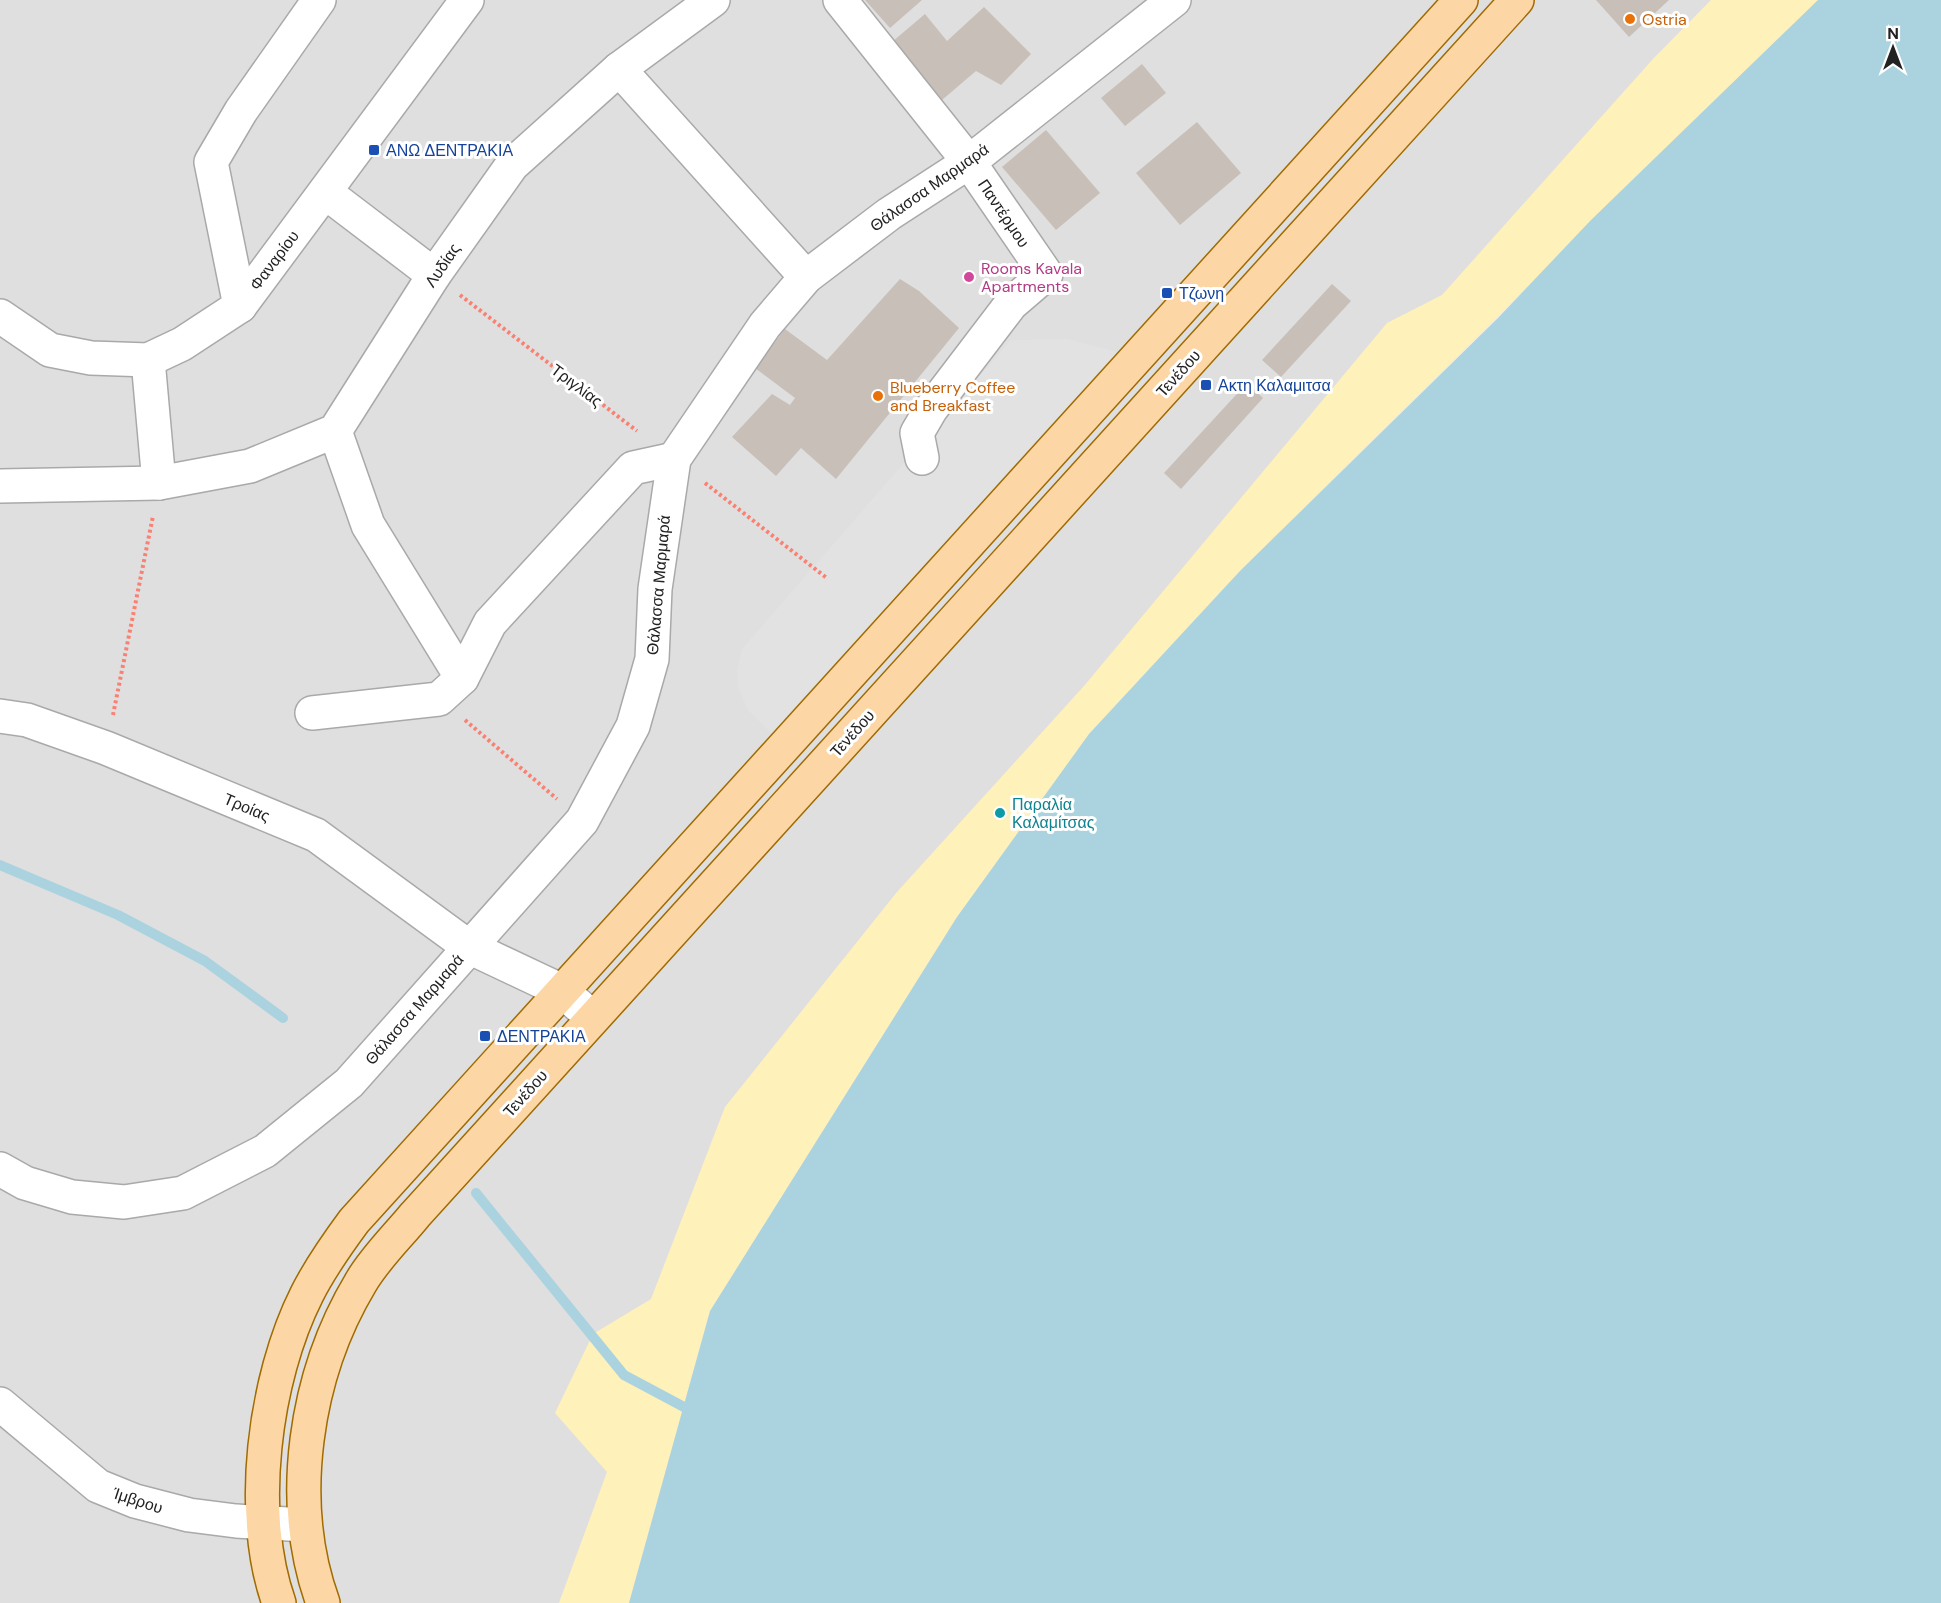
<svg xmlns="http://www.w3.org/2000/svg" width="1941" height="1603" font-family="'DM Sans',sans-serif">
<rect width="100%" height="100%" fill="#f2efe9"/>
<path fill="#e0dfdf" d="M0 0H1818L1240 571 1089 734 957 917 710 1311 629 1603H0Z"/>
<path fill="#fff1ba" d="M1711 0H1818L1240 571 1089 734 957 917 710 1311 629 1603H559L607 1472 555 1413 593 1334 651 1299 725 1107 897 892 1084 686 1387 323 1442 295 1653 59Z"/>
<path fill="#e2e2e2" d="M1067 339 1121 353 779 741 748 710 739 690 737 671 742 649 1011 340Z"/>
<path fill="#aad3df" d="M1818 0H1941V1603H629L710 1311 957 917 1089 734 1240 571 1498 318 1591 220Z"/>
<g fill="none" stroke-linecap="round" stroke-linejoin="round">
<g stroke="#aad3df" stroke-width="10">
<path d="M0 865 118 915 205 961 283 1018"/>
<path d="M476 1193 624 1375 684 1407"/>
</g>
</g>
<g fill="#c7bfb8">
<path d="M865 0H922L890 28Z"/>
<path d="M1596 0H1669L1629 37Z"/>
<path d="M984 7 1031 54 1001 85 976 71 942 100 892 42 925 14 947 41Z"/>
<path d="M1142 64 1166 93 1125 126 1101 98Z"/>
<path d="M1197 122 1241 173 1180 225 1136 173Z"/>
<path d="M1046 130 1100 193 1056 230 1002 167Z"/>
<path d="M900 279 919 291 959 328 836 479 801 448 776 476 732 437 772 394 790 405 795 398 755 368 785 329 827 360Z"/>
<path d="M1332 284 1351 301 1281 377 1262 360Z"/>
<path d="M1247 383 1263 398 1181 489 1164 473Z"/>
</g>
<g fill="none" stroke-linecap="round" stroke-linejoin="round">
<g stroke="#a9a9a9" stroke-width="36">
<g id="minor">
<path d="M840 0 969 162 1046 274 1011 304 931 409 917 433 922 458"/>
<path d="M619 69 806 277"/>
<path d="M325 192 434 275"/>
<path d="M240 306 211 162 241 111 319 0"/>
<path d="M0 316 50 350 91 358 148 360 182 344 240 306 467 0"/>
<path d="M148 360 159 483"/>
<path d="M335 431 368 525 462 678"/>
<path d="M0 486 159 483 250 466 335 431 434 275 512 165 619 69 713 0"/>
<path d="M312 713 439 699 462 678 490 623 633 468 674 459"/>
<path d="M0 716 27 720 106 748 316 835 469 947 562 991 593 1018"/>
<path d="M0 1169 25 1183 72 1197 124 1202 183 1193 265 1151 349 1083 582 821 633 726 652 659 655 589 674 459 765 325 806 277 889 214 969 162 1174 0"/>
<path d="M0 1404 98 1486 135 1501 189 1515 236 1521 305 1525"/>
</g>
</g>
<g stroke="#a06b00" stroke-width="36">
<g id="major">
<path d="M279 1603C247 1514 264 1379 307 1294 320 1268 337 1244 354 1221L1461 0"/>
<path d="M323 1603C286 1501 305 1375 361 1282 375 1258 397 1237 415 1215L1517 0"/>
</g>
</g>
<g stroke="#fa8072" stroke-width="4" stroke-dasharray="3 3" stroke-linecap="butt">
<path d="M460 295 637 431"/>
<path d="M705 483 828 579"/>
<path d="M113 715 153 516"/>
<path d="M465 720 557 799"/>
</g>
<use href="#minor" stroke="#fff" stroke-width="33"/>
<use href="#major" stroke="#fcd6a4" stroke-width="33"/>
</g>
<g fill="#e8710a" stroke="#fff" stroke-width="2">
<circle cx="1630" cy="19" r="6"/>
<circle cx="878" cy="396" r="6"/>
</g>
<g fill="#1a4fb4" stroke="#fff" stroke-width="2">
<rect x="368" y="144" width="12" height="12" rx="3"/>
<rect x="1161" y="287" width="12" height="12" rx="3"/>
<rect x="1200" y="379" width="12" height="12" rx="3"/>
<rect x="479" y="1030" width="12" height="12" rx="3"/>
</g>
<circle fill="#d1479c" stroke="#fff" stroke-width="2" cx="969" cy="277" r="6"/>
<circle fill="#0f9aa8" stroke="#fff" stroke-width="2" cx="1000" cy="813" r="6"/>
<g text-anchor="middle" stroke-width="6" stroke-linejoin="round" paint-order="stroke">
<g font-size="16" fill="#c56008" stroke="#fff" text-anchor="start">
<text x="1642" y="25">Ostria</text>
<text x="890" y="393">Blueberry Coffee<tspan x="890" dy="18">and Breakfast</tspan></text>
</g>
<g font-size="16" fill="#164399" stroke="#fff" text-anchor="start">
<text x="386" y="156">ΑΝΩ ΔΕΝΤΡΑΚΙΑ</text>
<text x="1179" y="299">Τζωνη</text>
<text x="1218" y="391">Ακτη Καλαμιτσα</text>
<text x="497" y="1042">ΔΕΝΤΡΑΚΙΑ</text>
</g>
<g font-size="16" fill="#222" stroke="#fff">
<text transform="translate(929 187) rotate(-35)" y="6">Θάλασσα Μαρμαρά</text>
<text transform="translate(1004 213) rotate(56)" y="6">Παντέρμου</text>
<text transform="translate(274 260) rotate(-53)" y="6">Φαναρίου</text>
<text transform="translate(442 265) rotate(-56)" y="6">Λυδίας</text>
<text transform="translate(1178 373) rotate(-48)" y="6">Τενέδου</text>
<text transform="translate(577 385) rotate(37)" y="6">Τριγλίας</text>
<text transform="translate(658 585) rotate(-85)" y="6">Θάλασσα Μαρμαρά</text>
<text transform="translate(852 733) rotate(-48)" y="6">Τενέδου</text>
<text transform="translate(247 807) rotate(23)" y="6">Τροίας</text>
<text transform="translate(414 1009) rotate(-49)" y="6">Θάλασσα Μαρμαρά</text>
<text transform="translate(525 1093) rotate(-48)" y="6">Τενέδου</text>
<text transform="translate(138 1500) rotate(18)" y="6">Ίμβρου</text>
</g>
<g font-size="16" fill="#b23c85" stroke="#fff" text-anchor="start">
<text x="981" y="274">Rooms Kavala<tspan x="981" dy="18">Apartments</tspan></text>
</g>
<g font-size="16" fill="#0d838f" stroke="#fff" text-anchor="start">
<text x="1012" y="810">Παραλία<tspan x="1012" dy="18">Καλαμίτσας</tspan></text>
</g>
</g>
<g transform="translate(1893 48)" stroke="#ffffff" stroke-width="4.5" paint-order="stroke">
<path d="M0-4.5L10 22L0 15L-10 22Z" fill="#222222"/>
<text y="-9" font-size="16" font-weight="bold" text-anchor="middle" fill="#222222">N</text>
</g>
</svg>
